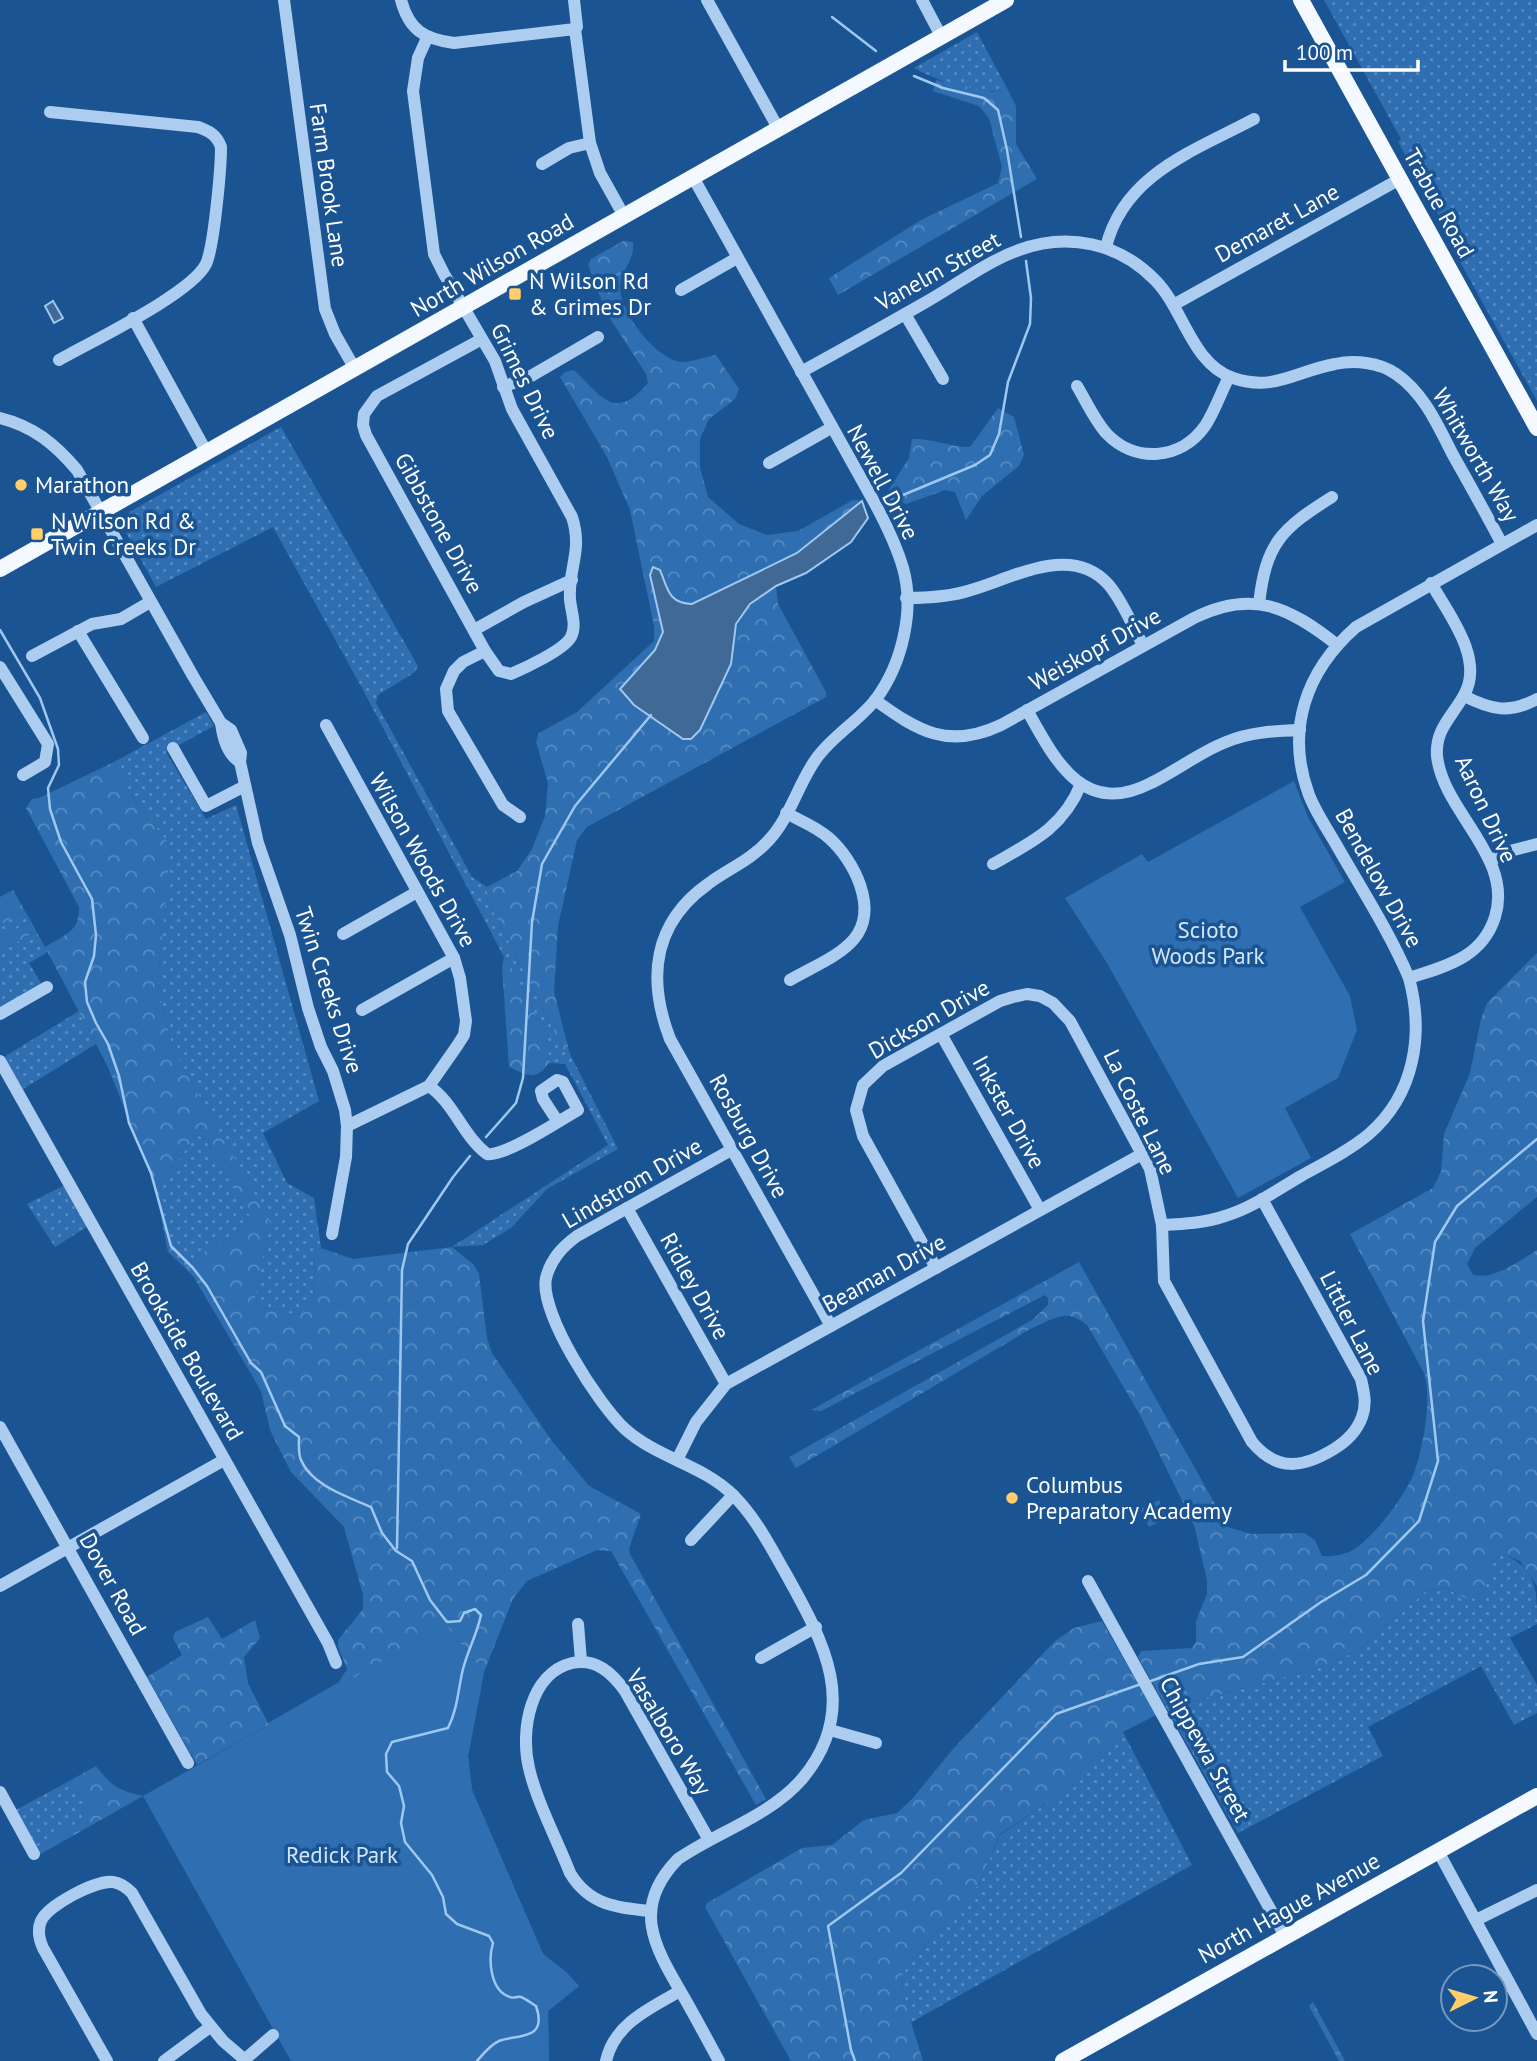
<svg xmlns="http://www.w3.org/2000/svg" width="1537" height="2061" font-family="'PT Sans',sans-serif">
<defs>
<pattern id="grass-dots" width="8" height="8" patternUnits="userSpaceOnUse" patternTransform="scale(1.75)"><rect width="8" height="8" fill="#2e6eb1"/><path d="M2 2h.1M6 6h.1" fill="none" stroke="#588bc1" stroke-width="1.8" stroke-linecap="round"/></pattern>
<pattern id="forest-crowns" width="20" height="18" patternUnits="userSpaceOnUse" patternTransform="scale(1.75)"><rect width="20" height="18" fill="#2e6eb1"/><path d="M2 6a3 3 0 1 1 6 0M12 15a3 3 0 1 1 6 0" fill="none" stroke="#588bc1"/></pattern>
</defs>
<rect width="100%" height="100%" fill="#1b5493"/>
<g fill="url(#grass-dots)">
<path d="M1324 0H1537V401L1454 251 1457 248 1398 142 1401 139Z"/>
<path d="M977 32 1009 92C976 92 943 84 914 68Z"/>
<path d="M281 427 418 666 415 672 378 695 376 703 472 877 487 887V899L565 1052 570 1054 618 1149 547 1189 511 1228 483 1245 452 1247 608 1145 565 1064 549 1063 547 1036 509 962 504 957 363 690 273 527 156 587 125 531 124 522 129 512Z"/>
<path d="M206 712 214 726 166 752 206 819 236 805 319 1101 263 1133 287 1183 314 1198 321 1248 315 1251 313 1300 303 1313 286 1315 259 1306 255 1298 269 1221 173 1050 159 992 158 981 169 852 167 841 136 804 114 762Z"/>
<path d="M25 911 31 921 0 938V925Z"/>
<path d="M36 931 48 952 29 963 42 985 0 1009V952Z"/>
<path d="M79 1011 96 1044 23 1089 4 1057Z"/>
<path d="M196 1135 205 1138 252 1219 250 1224 195 1257 185 1268 168 1252 155 1187 179 1159Z"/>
<path d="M65 1185 88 1226 55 1247 27 1204Z"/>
<path d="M1503 1554C1537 1569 1537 1589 1537 1624L1510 1638 1537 1685V1713L1514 1725 1481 1666 1368 1727 1383 1756 1238 1833 1167 1709 1324 1666 1359 1650 1425 1592 1445 1588 1465 1598 1491 1563Z"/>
<path d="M1123 1732 1192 1865 910 2023 902 1993 903 1971 979 1884 1000 1835 1047 1803Z"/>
<path d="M71 1780 85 1806 81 1821 35 1848 14 1811Z"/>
</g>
<g fill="url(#forest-crowns)">
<path d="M936 80 992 92H1009L1016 106V144L1037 179 838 295 829 278 921 220 998 183 1002 167 989 118 979 106 933 91Z"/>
<path d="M623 241 633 242C635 263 620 268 620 288 620 312 657 362 684 362 694 361 706 357 716 355L739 389 735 399 709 419 700 439V467L708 497 739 524 767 535 798 531 853 500 862 501 797 553 692 604C668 603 668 589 660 570L663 632 655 650 621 689 731 664C737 617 736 614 776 586L778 604 826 692V697L587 827 577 840 558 926 554 992 570 1054 565 1052 487 899V887L517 871 532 849 545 816 548 783 536 742 539 733 577 712 654 641V626L630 510 607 457 560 377 565 372 574 370C602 397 615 422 648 383L646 374 607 314 588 265 591 259Z"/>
<path d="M998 408 1014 417 1024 455 1019 466 982 496 966 520 955 492 945 490 906 504 886 494 909 458 912 439C932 438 949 447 970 447Z"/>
<path d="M114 762 136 804 167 841 170 852 158 981 159 992 173 1050 270 1221 255 1298 259 1306 286 1315 303 1313 313 1299 315 1251 321 1248 353 1259 452 1247 474 1265 479 1274 487 1338 492 1353 552 1441 589 1486 641 1514 629 1549 630 1554 766 1799 756 1805 611 1551 597 1550 527 1581 513 1599 484 1672 468 1756 472 1790 543 1954 566 1972 579 1986 548 2011 549 2061 339 1682 347 1669 338 1647V1640L363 1609V1595L344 1527 291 1472 270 1430 261 1391 193 1276 185 1268 195 1257 250 1224 251 1219 205 1138 196 1135 179 1159 155 1187 108 1067 45 947C64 935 80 932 79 907L26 808 32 799 39 798Z"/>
<path d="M13 890 25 911 0 925V897Z"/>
<path d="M31 921 36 931 0 952V938Z"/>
<path d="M1537 953V1197L1475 1248 1467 1264 1473 1275C1494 1280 1519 1261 1537 1250V1586L1520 1561 1503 1554 1491 1563 1483 1599 1465 1598 1445 1588 1425 1592 1359 1650 1324 1666 1167 1709 1138 1657 1141 1651 1192 1648 1196 1642V1621L1207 1594V1580L1194 1525 1140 1415 1087 1325C1065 1307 1055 1319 1032 1328L796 1468 789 1457 1032 1320 1048 1305V1298L1045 1295 821 1411 811 1410 1079 1262 1228 1527 1251 1534 1304 1533 1315 1540 1322 1556C1332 1557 1344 1555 1353 1550 1374 1537 1407 1494 1415 1470 1424 1442 1431 1404 1425 1375L1350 1234 1433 1188 1441 1172 1444 1134 1470 1073 1481 1019 1487 1003Z"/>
<path d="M504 957 509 962 547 1036 549 1063C535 1082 527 1075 509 1067L502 967Z"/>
<path d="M208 1617 222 1639 255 1620 260 1638 244 1657 248 1683 269 1725 197 1765 147 1677 182 1655 173 1638 175 1632Z"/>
<path d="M1102 1621 1156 1715 1123 1732 1047 1803 1000 1834 979 1884 903 1971 902 1993 923 2061H791L705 1907 707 1903 802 1848 832 1845 864 1820 897 1813 912 1799 953 1749 1055 1641 1074 1628Z"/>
<path d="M96 1766C111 1786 119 1791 143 1796L39 1855 35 1848 81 1821 85 1806 71 1780Z"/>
<path d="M1313 2002 1345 2061H1339L1309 2006Z"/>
</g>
<g fill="#2e6eb1">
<path d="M1294 781 1308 817 1345 882 1300 907 1350 996 1357 1030 1338 1078 1285 1108 1311 1158 1238 1198 1107 963 1065 898 1142 854 1148 862Z"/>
<path d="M1159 1500 1167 1518 1149 1527 1140 1509Z"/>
<path d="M446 1625 484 1672 468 1756 472 1790 543 1954 566 1972 579 1986 548 2011 549 2061H291L143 1796 269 1725 268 1723 339 1682 341 1685Z"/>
</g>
<g fill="#406996" stroke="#9fc8f1" stroke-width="2">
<path d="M53 301 63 318 54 323 45 306Z"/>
<path d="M862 501 868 518 851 542 806 573 776 586 750 604 736 624 731 664 700 730 691 739H683L634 705 620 689 655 650 663 632 650 575 653 567 660 570C668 589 668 603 692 604L797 553Z"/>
</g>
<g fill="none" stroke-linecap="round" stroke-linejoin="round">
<g stroke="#9fc8f1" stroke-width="2.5">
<path d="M832 17 876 51"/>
<path d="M914 76 943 88 984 98 998 110 1007 150 1021 237"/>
<path d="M879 505 975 465 990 455 999 434 1008 382 1030 324 1031 298 1026 261"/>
<path d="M0 630 40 698 58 749 59 765 48 788 50 809 61 842 92 899 96 935 94 956 85 982 87 1002 96 1023 108 1044 119 1076 129 1123 151 1173 171 1246 193 1268 207 1286 251 1363 261 1372 285 1426 299 1437C299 1445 298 1453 301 1460 311 1485 348 1497 371 1507L382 1533 396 1551 412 1561 430 1600 447 1622 460 1621 464 1613 475 1609 481 1615C477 1634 468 1650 463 1669 458 1689 458 1708 448 1728L392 1742 386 1754 387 1772 399 1786 404 1806 401 1823 405 1842 432 1875 443 1897 446 1914 457 1924 489 1936 493 1943C488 1959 490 1991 510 1997 513 1999 517 1996 521 1997 526 1999 531 2003 536 2006 548 2041 518 2034 499 2041 490 2045 483 2054 477 2061"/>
<path d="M486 1137 516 1103 523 1078 532 922 542 864 575 806 651 715"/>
<path d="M397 1548 402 1270 408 1244 453 1177 470 1156"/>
<path d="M1148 1682 1199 1664 1243 1657 1321 1602 1366 1575 1419 1521 1438 1461 1423 1321 1435 1242 1457 1206 1537 1139"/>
<path d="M855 2061 851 2050 828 1926 901 1873 1056 1714 1141 1684"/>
</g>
<g stroke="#accdef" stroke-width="12">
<path d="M284 0 325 309 335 334 355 369"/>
<path d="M401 0C409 30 424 39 454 43L575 29"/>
<path d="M574 0 577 27 575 29 590 143 600 173 624 216"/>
<path d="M707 0 778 128"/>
<path d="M922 0 941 36"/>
<path d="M427 38 418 58 413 91 434 254 444 274 495 361 512 409 572 517C583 551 568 568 570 599 571 612 577 625 571 637 564 650 525 668 511 674L499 671 485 651 366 435 363 425 364 414 377 396 482 339"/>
<path d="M50 112 198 127C209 131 217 135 221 147 221 168 214 247 206 264 191 294 92 341 59 360"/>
<path d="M542 164 569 148 590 143"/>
<path d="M693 177 873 500C885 522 896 544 903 568 915 610 902 664 876 699 859 721 832 736 816 759 798 784 790 818 768 841 751 860 728 869 708 884 653 923 647 979 670 1039L831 1326"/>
<path d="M1106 247C1124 174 1194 151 1254 119"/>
<path d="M681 290 737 258"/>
<path d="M1175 304 1400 179"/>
<path d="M905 314 943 379"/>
<path d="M133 318 207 453"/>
<path d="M801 372C843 349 884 326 926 302 956 285 986 262 1019 250 1068 232 1119 243 1155 280 1184 309 1191 363 1233 378 1274 392 1296 371 1335 364 1354 360 1379 362 1396 374 1424 393 1438 426 1453 455 1470 485 1486 514 1502 544"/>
<path d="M1077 386C1086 401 1094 419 1106 433 1135 464 1181 460 1205 426 1215 411 1221 392 1229 377"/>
<path d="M503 387 531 376 598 337"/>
<path d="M0 418C33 426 55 444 77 470L193 676 221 723 231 730 241 753 240 762 258 843 290 935 308 1008 321 1047 333 1071 345 1110 347 1126 346 1157 332 1234"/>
<path d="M769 463 831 428"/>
<path d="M906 598C928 598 950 597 971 590 1013 578 1071 543 1108 584 1123 601 1132 626 1143 645"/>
<path d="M1259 604C1266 543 1281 529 1332 497"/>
<path d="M474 630 524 602 572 580"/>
<path d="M78 631 143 738"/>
<path d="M485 651 463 662 454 671 446 689 448 711 503 805 520 817"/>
<path d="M32 656 92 624 121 619 150 602"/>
<path d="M0 667 48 744 45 762 23 775"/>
<path d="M1464 696C1492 710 1509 714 1537 699"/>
<path d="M875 700C918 731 948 750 1001 725L1194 618C1252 589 1289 607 1336 644"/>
<path d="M1027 710C1055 760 1083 818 1151 783 1176 771 1200 752 1226 742 1250 732 1274 731 1300 730"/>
<path d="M221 723C223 738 227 754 240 762"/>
<path d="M326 725 454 958 460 978 466 1021 464 1035 457 1046 429 1086 347 1126"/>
<path d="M173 748 206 806 245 786"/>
<path d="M786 813C801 821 817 827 829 838 854 860 879 909 854 939 839 957 810 968 790 980"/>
<path d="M1490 861 1506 852 1537 844"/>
<path d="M993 864C1032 842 1063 828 1081 784"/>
<path d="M343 934 417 892"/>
<path d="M1409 978C1446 966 1482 958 1495 917 1514 857 1443 812 1437 756 1435 729 1452 717 1464 695 1485 659 1448 613 1431 583"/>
<path d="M362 1010 454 958"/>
<path d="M0 1014 47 987"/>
<path d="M941 1034 1040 1210"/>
<path d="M0 1061 328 1643 336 1663"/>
<path d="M429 1086C454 1103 463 1136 487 1154 505 1157 559 1121 578 1110L563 1082 557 1080 541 1091 543 1099 558 1122"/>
<path d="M627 1208 726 1384"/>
<path d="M1162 1225C1183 1224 1205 1223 1225 1216 1252 1208 1277 1190 1301 1176 1324 1163 1349 1151 1369 1134 1415 1094 1424 1034 1409 978 1390 933 1361 888 1337 846 1328 830 1316 813 1309 795 1285 730 1306 671 1356 627L1537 525"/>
<path d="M936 1268 863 1136 856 1110 863 1085 883 1066 1000 1001 1013 997 1027 994 1040 996 1053 1003 1070 1021 1150 1169 1162 1225 1164 1281 1252 1442C1277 1472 1303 1468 1334 1449 1347 1441 1357 1431 1362 1417 1367 1404 1364 1392 1361 1379L1262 1199"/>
<path d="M0 1427 188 1763"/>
<path d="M677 1460 696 1422 726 1384 1142 1154"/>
<path d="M691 1540 733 1495"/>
<path d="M1088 1581 1285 1936"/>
<path d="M0 1586 224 1460"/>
<path d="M578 1624 581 1661"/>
<path d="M761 1658 816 1627"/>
<path d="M830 1730 876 1743"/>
<path d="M0 1792 34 1854"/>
<path d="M1438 1851 1537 2034"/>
<path d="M650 1911C617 1908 589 1905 570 1873 558 1842 536 1800 529 1768 520 1731 530 1673 572 1663 596 1658 612 1673 625 1691L709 1840"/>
<path d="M1476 1920 1537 1890"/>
<path d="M107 2061 43 1948C39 1939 37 1930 41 1921 48 1905 96 1880 113 1882 121 1883 126 1887 132 1893L201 2014 223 2041 244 2059"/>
<path d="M164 2061 210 2027"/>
<path d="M243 2061 273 2035"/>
<path d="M606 2061C614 2024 650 2008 680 1991"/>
<path d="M719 2061C708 2041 697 2020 685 1999 656 1949 629 1909 678 1859 717 1832 770 1816 802 1779 861 1709 824 1642 786 1574 770 1546 756 1518 733 1495 703 1465 657 1458 625 1429 599 1405 539 1313 546 1278 551 1259 562 1247 577 1236L733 1149"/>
</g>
<g stroke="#f4f9ff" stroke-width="16">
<path d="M1301 0 1537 428"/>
<path d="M0 569 1006 0"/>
<path d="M1063 2061 1537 1796"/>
</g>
</g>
<g fill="#ffce6a" stroke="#1b5493" stroke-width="2.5">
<rect x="508" y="287" width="14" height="14" rx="3.5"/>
<circle cx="21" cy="485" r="7"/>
<rect x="30" y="527" width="14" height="14" rx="3.5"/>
<circle cx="1012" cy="1498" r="7"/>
</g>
<g text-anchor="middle" stroke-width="7" stroke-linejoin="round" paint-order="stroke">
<g font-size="23" fill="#fff" stroke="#1b5493">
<text transform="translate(329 185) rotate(82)" y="8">Farm Brook Lane</text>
<text transform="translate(1439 203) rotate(61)" y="8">Trabue Road</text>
<text transform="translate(1277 223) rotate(-29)" y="8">Demaret Lane</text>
<text transform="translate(492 265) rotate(-30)" y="8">North Wilson Road</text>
<text transform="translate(938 271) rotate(-29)" y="8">Vanelm Street</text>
<text transform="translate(525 381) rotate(64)" y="8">Grimes Drive</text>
<text transform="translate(1476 455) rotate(60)" y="8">Whitworth Way</text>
<text transform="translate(883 482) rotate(62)" y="8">Newell Drive</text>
<text transform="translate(439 523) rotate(61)" y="8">Gibbstone Drive</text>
<text transform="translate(1095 649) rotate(-29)" y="8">Weiskopf Drive</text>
<text transform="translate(1486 809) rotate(65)" y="8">Aaron Drive</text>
<text transform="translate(423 860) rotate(61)" y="8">Wilson Woods Drive</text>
<text transform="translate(1379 878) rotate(61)" y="8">Bendelow Drive</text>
<text transform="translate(329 990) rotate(72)" y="8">Twin Creeks Drive</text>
<text transform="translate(929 1019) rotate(-30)" y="8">Dickson Drive</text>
<text transform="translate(1009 1112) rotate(61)" y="8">Inkster Drive</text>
<text transform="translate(1140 1112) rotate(64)" y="8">La Coste Lane</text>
<text transform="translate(749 1136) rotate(61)" y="8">Rosburg Drive</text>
<text transform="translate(632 1183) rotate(-30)" y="8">Lindstrom Drive</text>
<text transform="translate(884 1273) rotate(-29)" y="8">Beaman Drive</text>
<text transform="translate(695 1286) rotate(61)" y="8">Ridley Drive</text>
<text transform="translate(1352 1323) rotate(63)" y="8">Littler Lane</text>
<text transform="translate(187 1351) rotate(60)" y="8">Brookside Boulevard</text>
<text transform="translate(113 1584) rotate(61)" y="8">Dover Road</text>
<text transform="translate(669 1732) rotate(59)" y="8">Vasalboro Way</text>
<text transform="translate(1205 1749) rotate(61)" y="8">Chippewa Street</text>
<text transform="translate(1289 1908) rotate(-29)" y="8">North Hague Avenue</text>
</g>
<g font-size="23" fill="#fff" stroke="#1b5493" text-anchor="start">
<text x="529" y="289">N Wilson Rd<tspan x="529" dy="26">&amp; Grimes Dr</tspan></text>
<text x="35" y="493">Marathon</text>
<text x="51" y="529">N Wilson Rd &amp;<tspan x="51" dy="26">Twin Creeks Dr</tspan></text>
<text x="1026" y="1493">Columbus<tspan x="1026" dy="26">Preparatory Academy</tspan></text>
</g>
<g font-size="23" fill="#d2e6fb" stroke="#1b5493">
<text x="1208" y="938">Scioto<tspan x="1208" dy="26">Woods Park</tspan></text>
<text x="342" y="1863">Redick Park</text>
</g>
</g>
<g transform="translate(1474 1998) rotate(85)"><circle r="33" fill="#1b5493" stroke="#7698be" stroke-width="2"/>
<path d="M0-5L12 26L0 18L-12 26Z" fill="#ffce6a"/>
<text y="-10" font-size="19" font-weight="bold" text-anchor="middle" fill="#ffffff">N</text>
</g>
<path d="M1285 60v10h133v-10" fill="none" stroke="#ffffff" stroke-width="3.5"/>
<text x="1296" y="60" font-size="21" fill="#ffffff" stroke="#1b5493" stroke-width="5" paint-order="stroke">100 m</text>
</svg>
